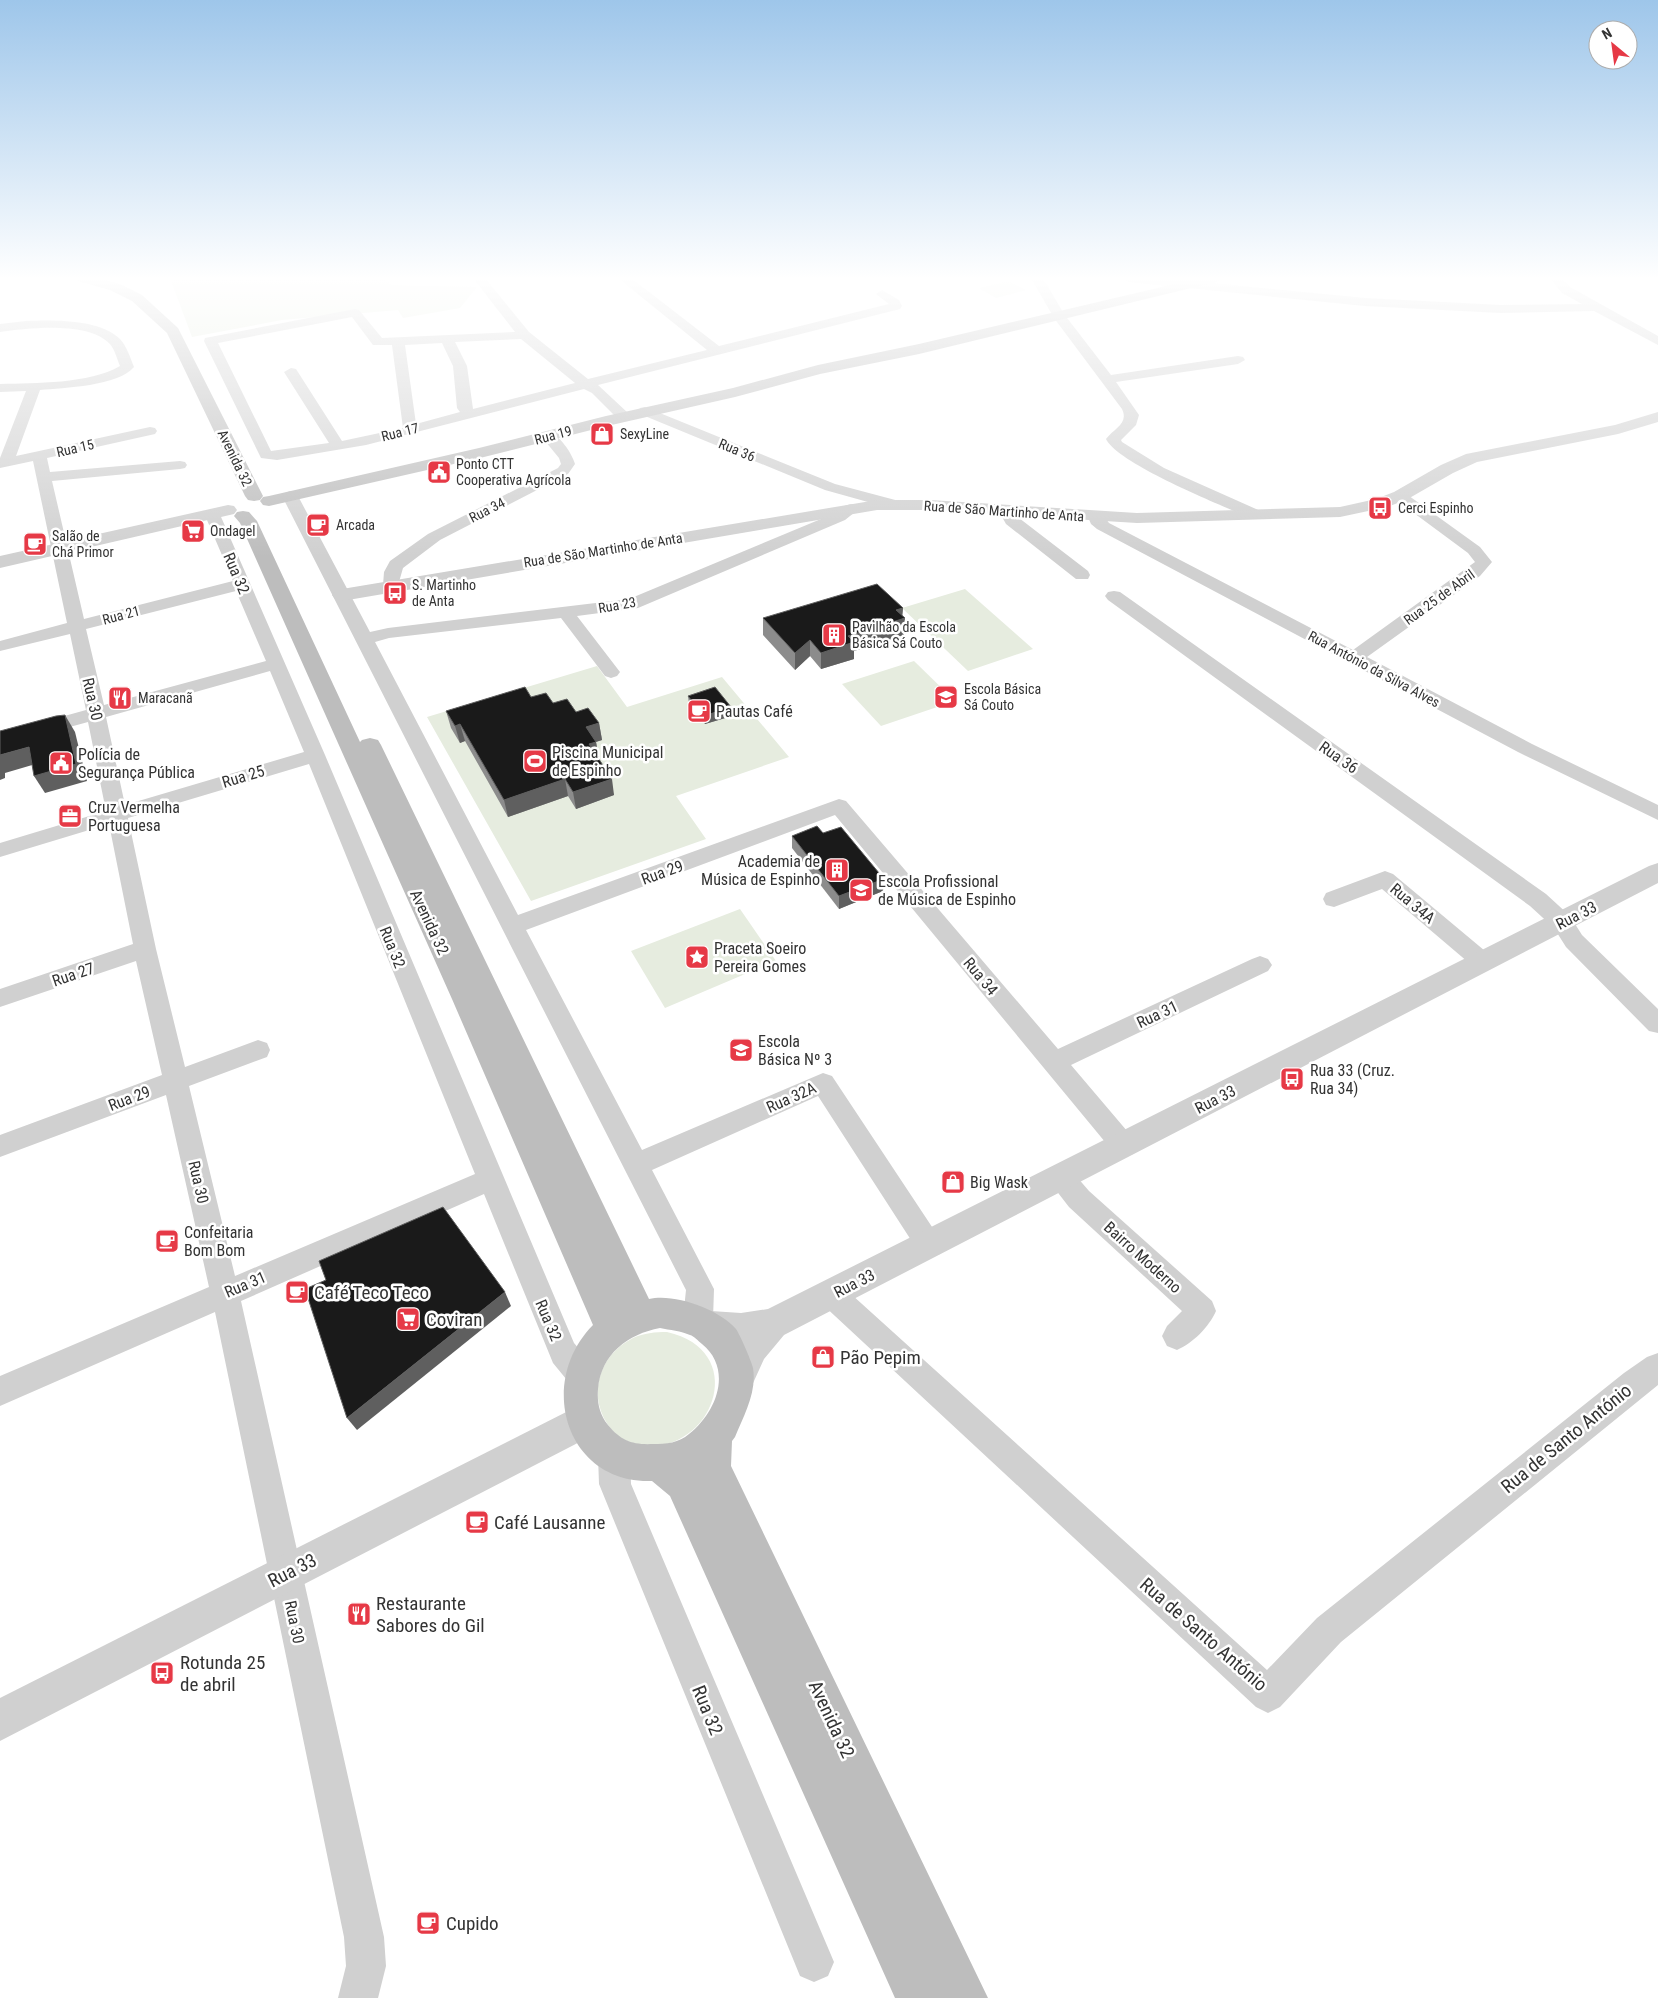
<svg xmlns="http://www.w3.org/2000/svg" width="1658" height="1998" font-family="'Roboto Condensed',sans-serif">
<rect width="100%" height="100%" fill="#fff"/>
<g fill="#e6ecdf">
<path d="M170 278H385L391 285 477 287 460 308 403 318 398 310 282 320 192 337Z"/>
<path d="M1009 281 1026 290 996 298 979 288Z"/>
<path d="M965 589 1033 649 968 671 902 608Z"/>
<path d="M914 661 955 701 881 726 842 684Z"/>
<path d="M597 666 627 707 722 677 789 757 676 796 706 839 531 901 427 717Z"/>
<path d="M740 909 776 961 665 1008 631 951Z"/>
<path d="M667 1332C752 1351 712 1456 641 1445 631 1443 619 1439 612 1430 586 1399 597 1356 633 1338 644 1333 655 1332 667 1332Z"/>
</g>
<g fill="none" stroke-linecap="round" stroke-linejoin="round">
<g fill="#d0d0d0" fill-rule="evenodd">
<path d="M473 278H485L529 332 588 379 707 350 618 278H631L719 346 889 304 876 294 882 290 899 300 902 306 900 309 598 385 628 413 630 416 628 419H618L592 393 584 389 366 445 277 460 261 458 204 341 205 338 355 309 359 310 382 338 515 332ZM352 317 373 345H392L403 428 342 441 296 369 291 368 284 372 329 443 271 451 218 343ZM521 339 575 383 473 409 467 366 455 342ZM442 343 453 366 457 408 460 412 416 424 405 345Z"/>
<path d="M1031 278H1043L1064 314 1111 375 1238 356 1243 357 1245 360 1238 364 1116 382 1139 415 1136 425 1121 440 1122 442 1164 468 1265 513 1267 516 1265 519H1253C1223 506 1118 464 1106 439 1114 428 1129 424 1122 409L1054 318Z"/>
<path d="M1122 278H1161L1365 298 1501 305 1582 304 1562 293 1550 278H1562L1570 287 1658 336V345L1594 311 1501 313 1365 306 1128 282Z"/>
<path d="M26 321C53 320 100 319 120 339 127 347 130 357 134 367 119 386 63 388 40 390L16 456 150 427 155 428 157 431 155 434 47 458 50 472 180 461 185 462 187 465 185 468 180 469 52 481 84 619 233 581 204 513 206 510H218L325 755 574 1343 593 1365 597 1375 593 1385 582 1389 571 1385 553 1363 484 1194 241 1301 384 1937 386 1966 378 1998H338L346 1966 344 1937 215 1312 0 1406V1376L209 1287 166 1095 0 1157V1135L162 1075 136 961 0 1007V989L133 944 109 824 0 857V843L106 811 88 722 0 746V734L86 710 70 634 0 651V641L67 623 33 461 0 468V458L26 391 0 392V384C35 383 89 384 120 366 117 359 115 350 110 344 88 321 29 328 0 332V324ZM236 591 266 661 104 705 86 629ZM270 671 304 752 125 805 106 717ZM309 764 475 1174 235 1276 189 1086 267 1057 270 1050 267 1043 258 1040 185 1067 156 949 128 818Z"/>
<path d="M645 407 835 484 899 501 901 504 899 507 893 509 825 490 640 414 638 411 640 408Z"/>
<path d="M548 432C559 434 572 453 575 464L568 474 440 540 403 568 397 589H385L383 585 384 572 390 561 428 534 558 468 561 464 559 458 541 436 543 433Z"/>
<path d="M290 491 295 493 298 496 370 632 388 628 629 599 833 514C841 508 847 502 858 505L860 508 845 520 638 608 577 616 620 672 617 676 611 678 605 676 561 618 389 638 375 642 518 915 839 799 846 801 1058 1049 1252 959 1260 956 1268 959 1272 965 1268 971 1071 1065 1133 1138 1137 1146 1133 1154 1124 1157 1115 1154 835 815 526 930 642 1150 823 1073 832 1076 944 1245 940 1254 930 1257 920 1254 818 1096 652 1170 714 1289 713 1319 708 1329 698 1333 688 1329 683 1319 686 1290 282 496 285 493Z"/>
<path d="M1400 491 1405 493 1480 547 1492 562 1480 576 1367 657 1532 744 1658 805V820L1518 752 1097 529 1091 524 1088 517 1090 514H1102L1109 523 1353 650 1475 562 1468 553 1395 499 1392 496 1395 493Z"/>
<path d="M1010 506 1016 508 1019 518 1088 571 1090 575 1088 579H1076L1006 524 1001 515 1004 508Z"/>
<path d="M1114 591 1120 592 1546 894 1570 916 1582 935 1658 1009V1033L1649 1031 1566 947 1554 928 1530 906 1108 600 1105 596 1108 592Z"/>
<path d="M1385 871 1393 874 1491 956 1495 962 1491 968 1483 971 1475 968 1382 889 1334 907 1326 905 1323 899 1326 893Z"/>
<path d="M1061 1166 1070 1169 1089 1191 1212 1301 1216 1311C1209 1327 1193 1343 1177 1350L1167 1346 1162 1336 1167 1326 1182 1311 1069 1207 1052 1185 1048 1177 1052 1169Z"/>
<path d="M831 1281 841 1285 1267 1670 1317 1618 1624 1373 1647 1357 1658 1353V1385L1341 1642 1280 1707 1268 1713 1256 1707 821 1303 817 1294 821 1285Z"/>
<path d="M614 1440 625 1445 630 1456 631 1484 834 1962 828 1976 814 1982 800 1976 599 1484 598 1456 603 1445Z"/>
</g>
<g fill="#d0d0d0" fill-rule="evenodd">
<path d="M1658 412V422L1618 434 1477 462 1453 473 1406 500 1387 507 1340 517 1137 523 930 510H877L342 601 335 599 332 595 335 591 342 589 877 500H930L1137 513 1340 507 1376 499 1394 492 1441 465 1466 454 1615 425Z"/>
<path d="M228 505 234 506 237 510 234 514 0 568V556Z"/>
<path d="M1658 863V883L784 1335 764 1359 749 1392 737 1397 725 1392 720 1380 736 1345 711 1343 699 1338 694 1327 699 1316 711 1311 741 1313 768 1309 1649 866Z"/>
<path d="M584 1403 597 1409 602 1421 597 1433 0 1741V1698Z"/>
</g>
<g fill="#bdbdbd" fill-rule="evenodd">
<path d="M76 278H97L120 284 142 295 178 328 263 496 260 500 254 501 248 500 245 496 167 333 132 301 110 290 78 281Z"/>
<path d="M1200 278H1223L1216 282 919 354 820 374 735 397 607 426 480 458 269 506 263 505 260 501 263 497 269 496 479 448 606 416 733 388 818 365 919 344Z"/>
<path d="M243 511 249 512 257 521 360 742 362 740 370 738 378 740 381 745 649 1299C674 1293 719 1309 736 1329 740 1335 751 1360 753 1368 757 1392 744 1415 735 1437L732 1441 731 1466 988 1998H895L670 1496 652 1481C566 1484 536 1383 593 1325L452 999 240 523 234 516 237 512ZM660 1328C670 1330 681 1331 690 1335 694 1336 698 1341 702 1344 733 1369 717 1412 689 1434 679 1443 666 1444 653 1444 633 1445 621 1441 608 1425 599 1414 597 1402 598 1389 601 1354 628 1334 660 1328Z"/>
</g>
</g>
<g fill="#8c8c8c">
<path d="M903 608 902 616 904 635 854 651V659L821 669 810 656 795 670 763 635V618Z"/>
<path d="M688 696 732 716 705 724 689 705Z"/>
<path d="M531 697 553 703 599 723 602 740 596 742 599 759 614 795 576 809 568 796 508 817 465 741 460 743 451 728 446 711Z"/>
<path d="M823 833 884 879 883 891 839 909 792 848V836Z"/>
</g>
<g fill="#5f5f5f">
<path d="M903 608 902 619 905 618 904 635 854 651V659L821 669V653L848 636 896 610Z"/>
<path d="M810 640V656L795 670V653Z"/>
<path d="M731 707 732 716 705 724 704 716Z"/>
<path d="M65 715 75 732 87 781 45 793 34 776Z"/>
<path d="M599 723 602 740 589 744 586 727Z"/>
<path d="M460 724 465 741 460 743 455 726Z"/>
<path d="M596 742 599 759 589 744Z"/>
<path d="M29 747 39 763 5 773V778L0 780V755Z"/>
<path d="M565 779 568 796 508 817 504 800Z"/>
<path d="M612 779 614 795 576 809 573 792Z"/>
<path d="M884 879 883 891 839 909V896Z"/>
<path d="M505 1292 511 1306 357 1430 347 1418Z"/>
</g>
<g fill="#1a1a1a" stroke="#5f5f5f">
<path d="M877 584 903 608 896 610 905 618 848 636 854 642 821 653 810 640 795 653 763 618Z"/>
<path d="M525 687 531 697 546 693 553 703 567 699 576 712 588 708 599 723 586 727 596 742 589 744 612 779 573 792 565 779 504 800 460 724 455 726 446 711Z"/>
<path d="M715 687 731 707 704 716 688 696Z"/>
<path d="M65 715 76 764 34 776 29 747 0 755V731L56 716Z"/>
<path d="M817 826 823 833 841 827 884 879 839 896 792 836Z"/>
<path d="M443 1207 505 1292 347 1418 305 1289 326 1280 319 1261Z"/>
</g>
<linearGradient id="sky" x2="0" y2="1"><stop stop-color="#9ec6ea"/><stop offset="0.5" stop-color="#fff"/><stop offset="1" stop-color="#fff" stop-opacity="0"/></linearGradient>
<rect width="1658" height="557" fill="url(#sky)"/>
<defs>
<g id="shop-square" transform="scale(1.25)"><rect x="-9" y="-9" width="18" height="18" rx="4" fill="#e63946" stroke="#fff"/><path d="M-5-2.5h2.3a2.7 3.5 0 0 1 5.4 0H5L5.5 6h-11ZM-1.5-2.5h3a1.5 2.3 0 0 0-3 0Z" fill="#fff"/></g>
<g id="civic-square" transform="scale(1.25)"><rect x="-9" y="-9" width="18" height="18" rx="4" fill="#e63946" stroke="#fff"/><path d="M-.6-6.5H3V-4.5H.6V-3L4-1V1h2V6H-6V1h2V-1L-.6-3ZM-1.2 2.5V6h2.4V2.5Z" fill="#fff"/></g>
<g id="bus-square" transform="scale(1.25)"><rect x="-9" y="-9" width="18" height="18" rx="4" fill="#e63946" stroke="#fff"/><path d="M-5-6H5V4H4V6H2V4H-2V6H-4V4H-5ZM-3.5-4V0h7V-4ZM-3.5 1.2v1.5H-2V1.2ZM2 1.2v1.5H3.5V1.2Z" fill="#fff"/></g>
<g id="cafe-square" transform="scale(1.25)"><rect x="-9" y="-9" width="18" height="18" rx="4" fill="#e63946" stroke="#fff"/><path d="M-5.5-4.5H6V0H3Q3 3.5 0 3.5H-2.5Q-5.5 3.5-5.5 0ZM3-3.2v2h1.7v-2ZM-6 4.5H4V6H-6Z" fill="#fff"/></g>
<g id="supermarket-square" transform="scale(1.25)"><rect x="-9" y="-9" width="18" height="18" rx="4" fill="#e63946" stroke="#fff"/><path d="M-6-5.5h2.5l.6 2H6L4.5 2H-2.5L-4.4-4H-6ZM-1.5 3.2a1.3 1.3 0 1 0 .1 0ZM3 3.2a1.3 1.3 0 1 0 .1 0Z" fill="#fff"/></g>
<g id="building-square" transform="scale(1.25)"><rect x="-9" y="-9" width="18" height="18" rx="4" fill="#e63946" stroke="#fff"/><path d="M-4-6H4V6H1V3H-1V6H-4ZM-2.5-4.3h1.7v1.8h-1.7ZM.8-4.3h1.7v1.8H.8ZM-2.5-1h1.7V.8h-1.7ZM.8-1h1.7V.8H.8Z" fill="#fff"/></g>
<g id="school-square" transform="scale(1.25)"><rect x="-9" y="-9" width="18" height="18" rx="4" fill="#e63946" stroke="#fff"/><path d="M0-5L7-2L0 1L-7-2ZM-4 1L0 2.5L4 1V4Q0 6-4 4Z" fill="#fff"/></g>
<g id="restaurant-square" transform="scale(1.25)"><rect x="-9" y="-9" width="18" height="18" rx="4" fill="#e63946" stroke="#fff"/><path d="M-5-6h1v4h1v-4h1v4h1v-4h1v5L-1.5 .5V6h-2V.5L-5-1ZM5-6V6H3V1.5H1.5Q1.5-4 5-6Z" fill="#fff"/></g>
<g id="stadium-square" transform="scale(1.25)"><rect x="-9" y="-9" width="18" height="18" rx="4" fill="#e63946" stroke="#fff"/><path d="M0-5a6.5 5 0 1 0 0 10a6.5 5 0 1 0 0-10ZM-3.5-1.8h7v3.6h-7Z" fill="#fff"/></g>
<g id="office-square" transform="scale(1.25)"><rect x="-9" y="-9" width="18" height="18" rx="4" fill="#e63946" stroke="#fff"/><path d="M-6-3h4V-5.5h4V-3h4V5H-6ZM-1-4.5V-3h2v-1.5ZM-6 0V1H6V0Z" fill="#fff"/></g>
<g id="sight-square" transform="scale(1.25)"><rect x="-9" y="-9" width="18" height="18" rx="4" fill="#e63946" stroke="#fff"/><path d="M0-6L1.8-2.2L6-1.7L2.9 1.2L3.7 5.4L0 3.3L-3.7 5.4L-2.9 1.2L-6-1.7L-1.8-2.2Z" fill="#fff"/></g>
</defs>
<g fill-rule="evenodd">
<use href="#shop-square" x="602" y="434"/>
<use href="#civic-square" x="439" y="472"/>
<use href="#bus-square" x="1380" y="508"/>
<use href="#cafe-square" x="318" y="525"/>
<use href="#supermarket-square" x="193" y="531"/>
<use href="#cafe-square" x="35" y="544"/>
<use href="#bus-square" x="395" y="593"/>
<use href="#building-square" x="834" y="635"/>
<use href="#school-square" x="946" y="697"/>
<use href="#restaurant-square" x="120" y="698"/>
<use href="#cafe-square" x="699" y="711"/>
<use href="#stadium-square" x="535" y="761"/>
<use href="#civic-square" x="61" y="763"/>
<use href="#office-square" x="70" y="816"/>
<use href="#building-square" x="837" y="870"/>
<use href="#school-square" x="861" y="890"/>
<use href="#sight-square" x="697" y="957"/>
<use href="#school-square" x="741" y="1050"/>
<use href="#bus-square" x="1292" y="1079"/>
<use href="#shop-square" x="953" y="1182"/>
<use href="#cafe-square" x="167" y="1241"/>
<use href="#cafe-square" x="297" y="1292"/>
<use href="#supermarket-square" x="408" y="1319"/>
<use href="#shop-square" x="823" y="1357"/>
<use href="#cafe-square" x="477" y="1522"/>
<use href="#restaurant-square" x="359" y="1614"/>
<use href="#bus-square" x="162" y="1673"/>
<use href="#cafe-square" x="428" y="1923"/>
</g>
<g text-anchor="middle" stroke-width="5" stroke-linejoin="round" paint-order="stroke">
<g font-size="14" fill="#333" stroke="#fff">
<text transform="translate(400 432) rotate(-14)" y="5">Rua 17</text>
<text transform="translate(553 435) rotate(-15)" y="5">Rua 19</text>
<text transform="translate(75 448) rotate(-13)" y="5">Rua 15</text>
<text transform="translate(737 450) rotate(23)" y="5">Rua 36</text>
<text transform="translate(235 458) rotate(64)" y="5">Avenida 32</text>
<text transform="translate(487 510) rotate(-27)" y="5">Rua 34</text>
<text transform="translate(1004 511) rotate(4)" y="5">Rua de São Martinho de Anta</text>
<text transform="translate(603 550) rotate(-9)" y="5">Rua de São Martinho de Anta</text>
<text transform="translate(1439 597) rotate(-36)" y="5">Rua 25 de Abril</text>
<text transform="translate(617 605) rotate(-10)" y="5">Rua 23</text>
<text transform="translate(121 615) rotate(-15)" y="5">Rua 21</text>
<text transform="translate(1374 669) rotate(28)" y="5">Rua António da Silva Alves</text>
</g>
<g font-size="14" fill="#333" stroke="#fff" text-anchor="start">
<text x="620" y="439">SexyLine</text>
<text x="456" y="469">Ponto CTT<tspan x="456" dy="16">Cooperativa Agrícola</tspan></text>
<text x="1398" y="513">Cerci Espinho</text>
<text x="336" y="530">Arcada</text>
<text x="210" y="536">Ondagel</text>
<text x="52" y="541">Salão de<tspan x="52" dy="16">Chá Primor</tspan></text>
<text x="412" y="590">S. Martinho<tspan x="412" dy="16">de Anta</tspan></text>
<text x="852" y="632">Pavilhão da Escola<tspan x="852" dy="16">Básica Sá Couto</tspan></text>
<text x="964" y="694">Escola Básica<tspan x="964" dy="16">Sá Couto</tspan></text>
<text x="138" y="703">Maracanã</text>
</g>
<g font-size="16" fill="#333" stroke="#fff">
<text transform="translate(237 573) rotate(67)" y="6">Rua 32</text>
<text transform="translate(93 699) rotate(77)" y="6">Rua 30</text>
<text transform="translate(1339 757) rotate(35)" y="6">Rua 36</text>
<text transform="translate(243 776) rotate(-17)" y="6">Rua 25</text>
<text transform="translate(662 872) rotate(-20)" y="6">Rua 29</text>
<text transform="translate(1413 903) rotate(40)" y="6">Rua 34A</text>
<text transform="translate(1576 915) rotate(-27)" y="6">Rua 33</text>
<text transform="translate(430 922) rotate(65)" y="6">Avenida 32</text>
<text transform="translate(393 947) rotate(68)" y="6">Rua 32</text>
<text transform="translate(73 974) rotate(-19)" y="6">Rua 27</text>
<text transform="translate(981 976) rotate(50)" y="6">Rua 34</text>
<text transform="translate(1157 1014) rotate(-25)" y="6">Rua 31</text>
<text transform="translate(791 1097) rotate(-24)" y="6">Rua 32A</text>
<text transform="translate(129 1098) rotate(-21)" y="6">Rua 29</text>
<text transform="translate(1215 1099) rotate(-27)" y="6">Rua 33</text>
<text transform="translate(199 1182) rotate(77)" y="6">Rua 30</text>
<text transform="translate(1143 1257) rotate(42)" y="6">Bairro Moderno</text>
<text transform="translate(854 1283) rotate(-27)" y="6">Rua 33</text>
<text transform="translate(245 1284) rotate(-23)" y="6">Rua 31</text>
<text transform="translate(549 1320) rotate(67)" y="6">Rua 32</text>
<text transform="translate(295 1622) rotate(78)" y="6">Rua 30</text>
</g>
<g font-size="16" fill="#333" stroke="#fff" text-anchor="start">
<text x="716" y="717">Pautas Café</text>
<text x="552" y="758">Piscina Municipal<tspan x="552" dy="18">de Espinho</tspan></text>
<text x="78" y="760">Polícia de<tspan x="78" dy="18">Segurança Pública</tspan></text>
<text x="88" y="813">Cruz Vermelha<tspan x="88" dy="18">Portuguesa</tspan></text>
<text x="820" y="867" text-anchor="end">Academia de<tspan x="820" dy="18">Música de Espinho</tspan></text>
<text x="878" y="887">Escola Profissional<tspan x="878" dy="18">de Música de Espinho</tspan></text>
<text x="714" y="954">Praceta Soeiro<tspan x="714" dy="18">Pereira Gomes</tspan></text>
<text x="758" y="1047">Escola<tspan x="758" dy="18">Básica Nº 3</tspan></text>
<text x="1310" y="1076">Rua 33 (Cruz.<tspan x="1310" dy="18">Rua 34)</tspan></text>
<text x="970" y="1188">Big Wask</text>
<text x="184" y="1238">Confeitaria<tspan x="184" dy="18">Bom Bom</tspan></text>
</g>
<g font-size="19" fill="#333" stroke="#fff" text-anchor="start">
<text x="314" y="1299">Café Teco Teco</text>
<text x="426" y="1326">Coviran</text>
<text x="840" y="1364">Pão Pepim</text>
<text x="494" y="1529">Café Lausanne</text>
<text x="376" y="1610">Restaurante<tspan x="376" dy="22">Sabores do Gil</tspan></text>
<text x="180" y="1669">Rotunda 25<tspan x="180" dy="22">de abril</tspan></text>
<text x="446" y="1930">Cupido</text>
</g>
<g font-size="19" fill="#333" stroke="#fff">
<text transform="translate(1566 1438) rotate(-39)" y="7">Rua de Santo António</text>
<text transform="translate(292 1570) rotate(-27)" y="7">Rua 33</text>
<text transform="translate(1204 1634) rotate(41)" y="7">Rua de Santo António</text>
<text transform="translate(708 1710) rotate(68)" y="7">Rua 32</text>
<text transform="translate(832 1719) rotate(65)" y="7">Avenida 32</text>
</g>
</g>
<g transform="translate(1613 45) rotate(331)"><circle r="24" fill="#ffffff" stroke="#adadad"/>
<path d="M0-4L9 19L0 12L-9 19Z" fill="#e63946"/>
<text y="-8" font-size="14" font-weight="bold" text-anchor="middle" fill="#333333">N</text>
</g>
</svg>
